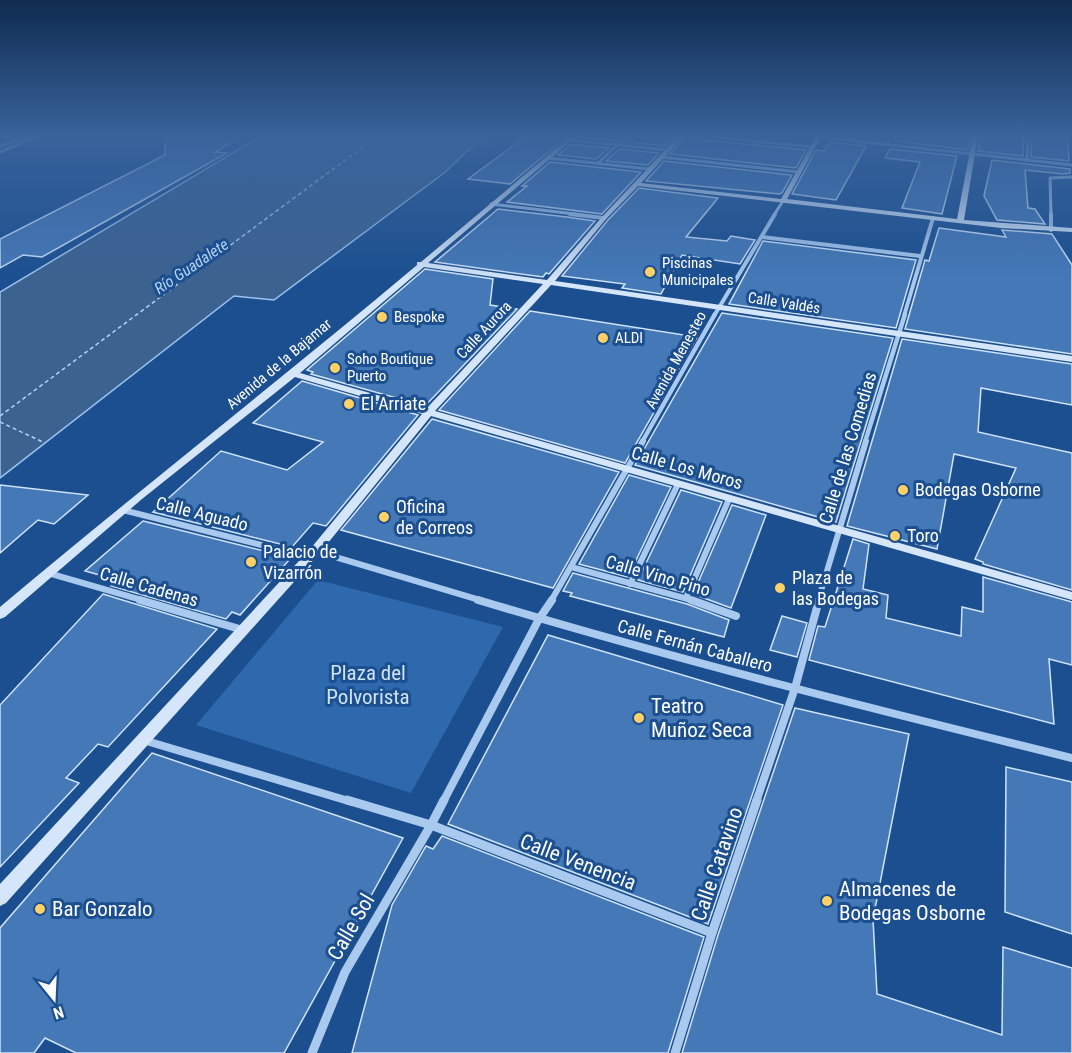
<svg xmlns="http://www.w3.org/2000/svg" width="1072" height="1053" font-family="'Roboto Condensed',sans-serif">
<rect width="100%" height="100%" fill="#1b4f8f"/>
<path fill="#2e69ad" d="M318 580 503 627 411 793 196 725Z"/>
<path fill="#3c6290" stroke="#9cc4f0" stroke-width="1.5" d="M263 135H489L467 151 444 173 274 300 234 296 0 478V292Z"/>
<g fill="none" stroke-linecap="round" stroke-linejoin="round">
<g stroke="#b5d3f5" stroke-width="1.5" stroke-dasharray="4 3" stroke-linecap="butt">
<path d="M0 416 379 135"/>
<path d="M0 422 45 443"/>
</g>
</g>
<g fill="#4478b7" stroke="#cfe3fa" stroke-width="1.5">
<path d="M165 135H244L215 152 227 153 42 257 23 255 0 268V239L165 155Z"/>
<path d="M528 135H569L510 184 468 179Z"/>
<path d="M580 135H623L616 141 579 137Z"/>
<path d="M632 135H676L666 146 626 142Z"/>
<path d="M687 135 692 139 806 150 796 168 670 154Z"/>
<path d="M897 135H971L968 150 894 141Z"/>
<path d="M980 135H1024L1023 156 978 151Z"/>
<path d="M1032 135H1067L1069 161 1031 157Z"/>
<path d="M830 142 866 146 836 200 792 194 816 150 824 151Z"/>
<path d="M571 144 609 148 596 159 558 155Z"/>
<path d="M619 149 659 153 648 165 606 161Z"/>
<path d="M890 149 957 156 942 214 902 208 920 162 885 158Z"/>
<path d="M992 160 1070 169V173L1063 174 1025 170 1028 208 1035 209 1045 224 997 220 984 196Z"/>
<path d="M664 161 792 175 782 193 779 194 646 181Z"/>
<path d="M550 162 641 172 602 214 507 202 527 186H522Z"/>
<path d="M639 188 718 198 686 237 727 241 731 236 755 240 740 264 682 255 661 294 622 288 625 284 562 276 608 220Z"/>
<path d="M498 209 567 217 595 221 549 274 546 273 543 277 435 262Z"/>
<path d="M939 228 1006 237 1002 230 1052 234 1072 265V354L905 329 925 260 929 261Z"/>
<path d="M763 241 916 260 896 328 729 304Z"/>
<path d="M425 269 493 279 490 305 517 309 425 406 311 374 313 372 307 370Z"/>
<path d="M530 311 697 337 625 463 439 410Z"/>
<path d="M722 313 893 338 836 522 635 465Z"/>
<path d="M902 339 1072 364V405L981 388 978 432 1072 453V590L983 564V562L975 559 1016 468 954 454 937 549 847 526Z"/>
<path d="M302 381 418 415 326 526 313 523 292 547 153 512 221 451 287 470 323 442 253 423Z"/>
<path d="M432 419 619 472 553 588 341 530Z"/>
<path d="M629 475 671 487 628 577 579 564Z"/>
<path d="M0 485 88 495 54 524 38 520 0 553Z"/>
<path d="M681 490 722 502 683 592 638 580Z"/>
<path d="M732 505 766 515 731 608 693 594Z"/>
<path d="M143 521 284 556 291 558 240 615 232 612 226 619 111 586 117 580 85 571Z"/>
<path d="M853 539 869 544 863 589 888 595 886 618 961 636 962 607 983 612V577L1072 602V665L1049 659 1054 724 809 660 818 626 825 627Z"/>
<path d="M573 573 687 604 729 620 724 637 570 596 572 593 563 591Z"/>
<path d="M103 594 217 629 108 747 98 744 66 778 79 783 0 867V705Z"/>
<path d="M782 616 807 623 797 657 770 650Z"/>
<path d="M548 635 783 705 708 924 448 824Z"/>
<path d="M795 708 909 734 873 919 877 994 1002 1035 1003 947 1072 968V1053H682L718 935Z"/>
<path d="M152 753 403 838 284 1053H76L45 1038 34 1053H0V928Z"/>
<path d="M1006 767 1072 782V934L1005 912Z"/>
<path d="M442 836 704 937 668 1053H352L392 905 426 846 433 849Z"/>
</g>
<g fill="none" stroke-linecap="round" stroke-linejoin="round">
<g stroke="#a9c9ee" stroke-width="3">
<path d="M692 135 813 147"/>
<path d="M819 137 1072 165"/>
<path d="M569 140 668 150"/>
<path d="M887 144 892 135"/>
<path d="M0 146 32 135"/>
<path d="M0 152 40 135"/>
<path d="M661 157 799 172"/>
<path d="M548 158 649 169"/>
<path d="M1027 160 1028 135"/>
<path d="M598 163 628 135"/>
<path d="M491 204 583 215"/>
<path d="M774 215 783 201"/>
<path d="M1051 215 1050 178 1072 177"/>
</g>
<g stroke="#a9c9ee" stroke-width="4">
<path d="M570 214 604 218"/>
<path d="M1051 214V230"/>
<path d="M762 237 920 256"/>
<path d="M714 316 775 214"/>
<path d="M904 316 933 218"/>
</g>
<g stroke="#a9c9ee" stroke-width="4.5">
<path d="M642 442 715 314"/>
<path d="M865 442 905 314"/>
</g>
<g stroke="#a9c9ee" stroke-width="6">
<path d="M123 510 309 557"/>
<path d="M315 551 483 601"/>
<path d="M571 567 695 601"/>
<path d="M48 573 145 601"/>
<path d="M630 584 678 484"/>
<path d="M686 598 729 499"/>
<path d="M551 601 643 441"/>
<path d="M818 601 866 441"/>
</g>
<g stroke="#a9c9ee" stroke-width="8">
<path d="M140 600 243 630"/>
<path d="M478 600C674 659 873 709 1072 758"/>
<path d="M691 600 736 616"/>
<path d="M143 740 352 802"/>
<path d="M443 802 539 619 552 600"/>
<path d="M756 802 795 688 819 600"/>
</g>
<g stroke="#a9c9ee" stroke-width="9">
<path d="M347 800 431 825 444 800"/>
<path d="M312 1053 345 972 431 825 712 933"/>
<path d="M675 1053 712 933 757 800"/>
</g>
<path fill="#d6e6fa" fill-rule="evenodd" d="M572 135H578L428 263 547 280 602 217 679 135H685L641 183 781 199 817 135H822L787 199 957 219 973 135H978L964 220 1072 228V232L1001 228 638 186 606 219 555 281 1072 356V362L551 285 435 411 1072 592V600L431 416 319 554 6 903 0 906V884L311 548 422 414 295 377 142 499 5 617 0 619V607C138 491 279 381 417 265V262H421ZM424 267 543 284 426 409 300 373Z"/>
</g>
<linearGradient id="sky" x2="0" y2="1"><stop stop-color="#0f2b4f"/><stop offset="0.48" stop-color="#39639b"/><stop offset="1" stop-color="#39639b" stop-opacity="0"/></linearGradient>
<rect width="1072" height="282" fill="url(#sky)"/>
<g fill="#ffd166" stroke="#1b4f8f" stroke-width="2">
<circle cx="650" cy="272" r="6"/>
<circle cx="382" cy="317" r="6"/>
<circle cx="603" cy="338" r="6"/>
<circle cx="335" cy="368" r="6"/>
<circle cx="349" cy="404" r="6"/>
<circle cx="903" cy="490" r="6"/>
<circle cx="384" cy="517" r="6"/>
<circle cx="895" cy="536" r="6"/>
<circle cx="251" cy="562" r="6"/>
<circle cx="780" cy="588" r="6"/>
<circle cx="639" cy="718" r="6"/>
<circle cx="827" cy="901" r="6"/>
<circle cx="40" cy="909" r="6"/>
</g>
<g text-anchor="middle" stroke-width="6" stroke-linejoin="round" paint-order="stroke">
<g font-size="15" fill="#fff" stroke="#1b4f8f" text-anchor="start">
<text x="662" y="268">Piscinas<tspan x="662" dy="17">Municipales</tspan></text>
<text x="394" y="322">Bespoke</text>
<text x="615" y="343">ALDI</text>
<text x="347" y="364">Soho Boutique<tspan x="347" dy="17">Puerto</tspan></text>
</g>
<g font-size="15" fill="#fff" stroke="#1b4f8f">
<text transform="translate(784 303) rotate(9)" y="5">Calle Valdés</text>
<text transform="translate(484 330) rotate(-47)" y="5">Calle Aurora</text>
<text transform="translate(676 360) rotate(-61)" y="5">Avenida Menesteo</text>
<text transform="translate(279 364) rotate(-40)" y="5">Avenida de la Bajamar</text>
</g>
<g font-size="16" font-style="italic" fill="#b5d3f5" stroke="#1b4f8f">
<text transform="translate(191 266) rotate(-34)" y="6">Río Guadalete</text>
</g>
<g font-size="18" fill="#fff" stroke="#1b4f8f" text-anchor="start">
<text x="361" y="410">El Arriate</text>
<text x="915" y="496">Bodegas Osborne</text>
<text x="396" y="513">Oficina<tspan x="396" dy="21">de Correos</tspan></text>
<text x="907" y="542">Toro</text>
<text x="263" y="558">Palacio de<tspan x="263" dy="21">Vizarrón</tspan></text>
<text x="792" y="584">Plaza de<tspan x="792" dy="21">las Bodegas</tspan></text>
</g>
<g font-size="18" fill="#fff" stroke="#1b4f8f">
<text transform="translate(848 448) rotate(-73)" y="6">Calle de las Comedias</text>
<text transform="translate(687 468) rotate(16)" y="6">Calle Los Moros</text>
<text transform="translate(202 514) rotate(14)" y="6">Calle Aguado</text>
<text transform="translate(658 576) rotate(16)" y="6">Calle Vino Pino</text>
<text transform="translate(149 587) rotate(16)" y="6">Calle Cadenas</text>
<text transform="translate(695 646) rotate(15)" y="6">Calle Fernán Caballero</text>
</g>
<g font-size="21" fill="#cfe3fa" stroke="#1b4f8f">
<text x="368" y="680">Plaza del<tspan x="368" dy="24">Polvorista</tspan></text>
</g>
<g font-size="21" fill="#fff" stroke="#1b4f8f" text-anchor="start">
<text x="651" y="713">Teatro<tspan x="651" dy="24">Muñoz Seca</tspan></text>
<text x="839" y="896">Almacenes de<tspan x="839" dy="24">Bodegas Osborne</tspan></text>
<text x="52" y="916">Bar Gonzalo</text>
</g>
<g font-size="21" fill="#fff" stroke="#1b4f8f">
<text transform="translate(578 862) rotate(21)" y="7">Calle Venencia</text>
<text transform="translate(717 864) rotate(-71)" y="7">Calle Catavino</text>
<text transform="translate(351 927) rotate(-60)" y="7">Calle Sol</text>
</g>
</g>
<g transform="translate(54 999) rotate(162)" stroke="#1b4f8f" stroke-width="4.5" paint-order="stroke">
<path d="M0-4.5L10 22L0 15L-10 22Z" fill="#ffffff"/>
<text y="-9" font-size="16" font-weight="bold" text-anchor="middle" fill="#ffffff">N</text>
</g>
</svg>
